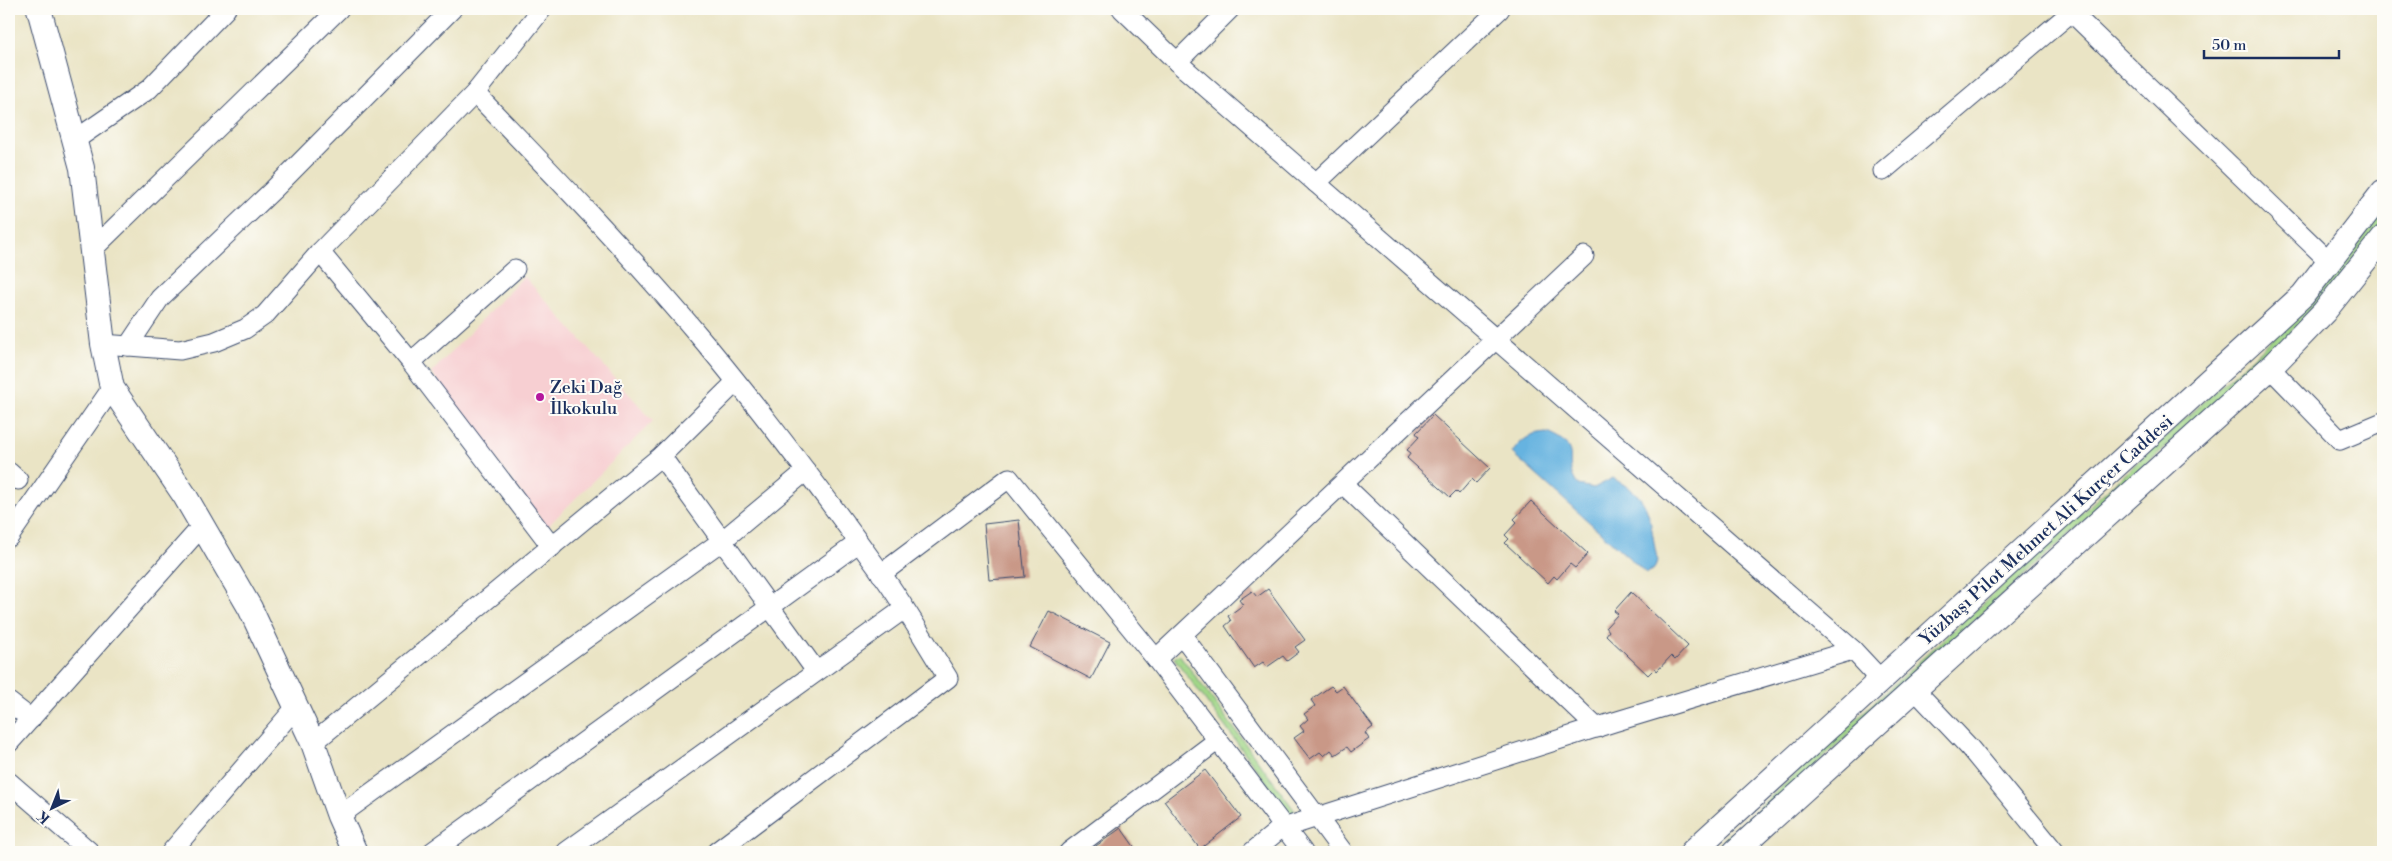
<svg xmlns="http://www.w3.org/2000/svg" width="2392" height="861" font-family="'Libre Bodoni',serif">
<rect width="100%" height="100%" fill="#fdfcf7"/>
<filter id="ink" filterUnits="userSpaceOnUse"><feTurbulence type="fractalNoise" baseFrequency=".02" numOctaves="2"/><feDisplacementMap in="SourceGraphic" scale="10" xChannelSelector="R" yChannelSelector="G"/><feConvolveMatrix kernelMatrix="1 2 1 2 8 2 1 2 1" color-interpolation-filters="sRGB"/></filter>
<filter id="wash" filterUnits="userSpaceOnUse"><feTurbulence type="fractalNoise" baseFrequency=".0096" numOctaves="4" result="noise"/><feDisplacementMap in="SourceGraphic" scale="20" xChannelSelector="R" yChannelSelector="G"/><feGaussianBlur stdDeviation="1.12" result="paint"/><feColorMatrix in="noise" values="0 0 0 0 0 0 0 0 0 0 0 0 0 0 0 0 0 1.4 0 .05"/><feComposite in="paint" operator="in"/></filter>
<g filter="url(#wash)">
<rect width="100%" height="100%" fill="#eae4c5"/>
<path fill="#f7cfd2" d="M524 276 653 421 547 527 431 373Z"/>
<g fill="#a1d687" stroke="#5e8272">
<path d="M2383 209V221L2332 287 2294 330 1720 852H1710L2289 324 2327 284Z"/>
<path d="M1179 654 1295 811 1290 814 1174 658Z"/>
</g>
<path fill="#66b3e0" stroke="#40719f" d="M1547 433C1587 450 1559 460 1578 485L1594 488 1613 478C1619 482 1627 486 1633 491 1654 507 1651 539 1658 561L1654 569 1646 573 1512 453C1522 439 1529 434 1547 433Z"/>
<g id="blocks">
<g fill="#c99887">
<path d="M1433 415 1490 468 1476 483 1472 479 1459 494 1456 491 1450 497 1407 458 1411 453 1407 450 1419 437 1416 433Z"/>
<path d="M1531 501 1588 554 1575 568 1570 564 1557 579 1554 576 1548 583 1505 543 1509 539 1505 535 1517 522 1514 519Z"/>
<path d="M1019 520 1025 577 989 580 984 524Z"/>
<path d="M1268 589 1305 640 1295 647 1299 652 1287 661 1283 656 1267 667 1263 662 1254 668 1225 626 1231 621 1228 616 1243 605 1239 600 1252 591 1257 597Z"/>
<path d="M1631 592 1688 646 1675 660 1671 656 1657 671 1655 668 1648 675 1606 635 1609 631 1606 627 1618 614 1614 611Z"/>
<path d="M1049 611 1110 642 1091 679 1030 647Z"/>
<path d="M1331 686 1336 691 1343 686 1373 727 1365 733 1369 739 1351 752 1347 747 1335 755 1331 750 1324 756 1320 752 1310 759 1294 738 1304 731 1300 726 1308 719 1304 714 1315 706 1311 700Z"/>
<path d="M1205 770 1241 817 1200 849 1164 801Z"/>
<path d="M1121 828 1138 852H1090L1089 851Z"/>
</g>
</g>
</g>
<g filter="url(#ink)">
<use href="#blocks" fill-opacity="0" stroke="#3a4a6d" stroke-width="1"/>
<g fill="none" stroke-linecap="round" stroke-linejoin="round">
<g stroke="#3a4a6d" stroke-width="21">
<g id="minor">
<path d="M1122 9 1177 62 1853 650 1882 681"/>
<path d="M2068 9 2330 262"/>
<path d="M1177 62 1230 9"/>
<path d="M475 93C554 175 633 257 706 344 767 418 825 495 881 573 905 606 926 643 948 678L716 852"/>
<path d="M75 140 149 89 226 9"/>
<path d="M1883 171 2075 9"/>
<path d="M1316 183 1500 9"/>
<path d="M93 249 339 9"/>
<path d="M320 252 411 362 552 547"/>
<path d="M103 344 180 350 214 342 245 329 265 315 320 252 475 93 542 9"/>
<path d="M128 346 160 298 273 190 452 9"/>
<path d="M411 362 515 269"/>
<path d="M2270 368 2340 440 2383 422"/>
<path d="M661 456 816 671"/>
<path d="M9 472 18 480"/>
<path d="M1343 484 1597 728"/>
<path d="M9 537 112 388"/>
<path d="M881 574 1009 478 1156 659 1303 852"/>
<path d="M1182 635 1343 852"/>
<path d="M1156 659 1584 256"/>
<path d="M1915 690 1969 747 2055 852"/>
<path d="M9 702 31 719"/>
<path d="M9 743 202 526"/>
<path d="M313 743 661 456 736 382"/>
<path d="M9 782 90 852"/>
<path d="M339 816 723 540 806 471"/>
<path d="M171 852 297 706"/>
<path d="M432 852 858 543"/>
<path d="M566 852 904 609"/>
<path d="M1069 852 1218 740"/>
<path d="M1252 852 1280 829 1614 722 1853 650"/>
</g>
</g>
<g stroke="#3a4a6d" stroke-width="26">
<g id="major">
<path d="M39 9 82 168 103 344 112 388 185 496 250 608 313 743 339 816 355 852"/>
<path d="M1692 852 2303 295 2383 192"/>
<path d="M1735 852 2270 368 2324 312 2383 238"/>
</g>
</g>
<use href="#minor" stroke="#fff" stroke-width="19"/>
<use href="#major" stroke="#fff" stroke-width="24"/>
</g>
</g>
<circle fill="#b5179e" stroke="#fdfcf7" stroke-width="2" cx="540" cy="397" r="5"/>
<g text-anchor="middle" stroke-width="4" stroke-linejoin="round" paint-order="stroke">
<g font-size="18" fill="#1b2f5e" stroke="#fdfcf7" text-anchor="start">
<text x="550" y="393">Zeki Dağ<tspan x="550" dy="21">İlkokulu</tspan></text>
</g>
<g font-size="18" fill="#1b2f5e" stroke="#fdfcf7">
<text transform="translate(2046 530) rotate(-42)" y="6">Yüzbaşı Pilot Mehmet Ali Kurçer Caddesi</text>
</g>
</g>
<rect width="2392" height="861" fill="none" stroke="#fdfcf7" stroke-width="30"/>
<g transform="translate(52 808) rotate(223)" stroke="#fdfcf7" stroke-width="4" paint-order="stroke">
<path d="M0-4L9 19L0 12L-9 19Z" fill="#1b2f5e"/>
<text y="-8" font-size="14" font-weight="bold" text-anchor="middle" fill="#1b2f5e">K</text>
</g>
<path d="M2204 50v8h135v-8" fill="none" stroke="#1b2f5e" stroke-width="2.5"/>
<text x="2212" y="50" font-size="15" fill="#1b2f5e" stroke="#fdfcf7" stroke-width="4" paint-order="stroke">50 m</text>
</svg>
